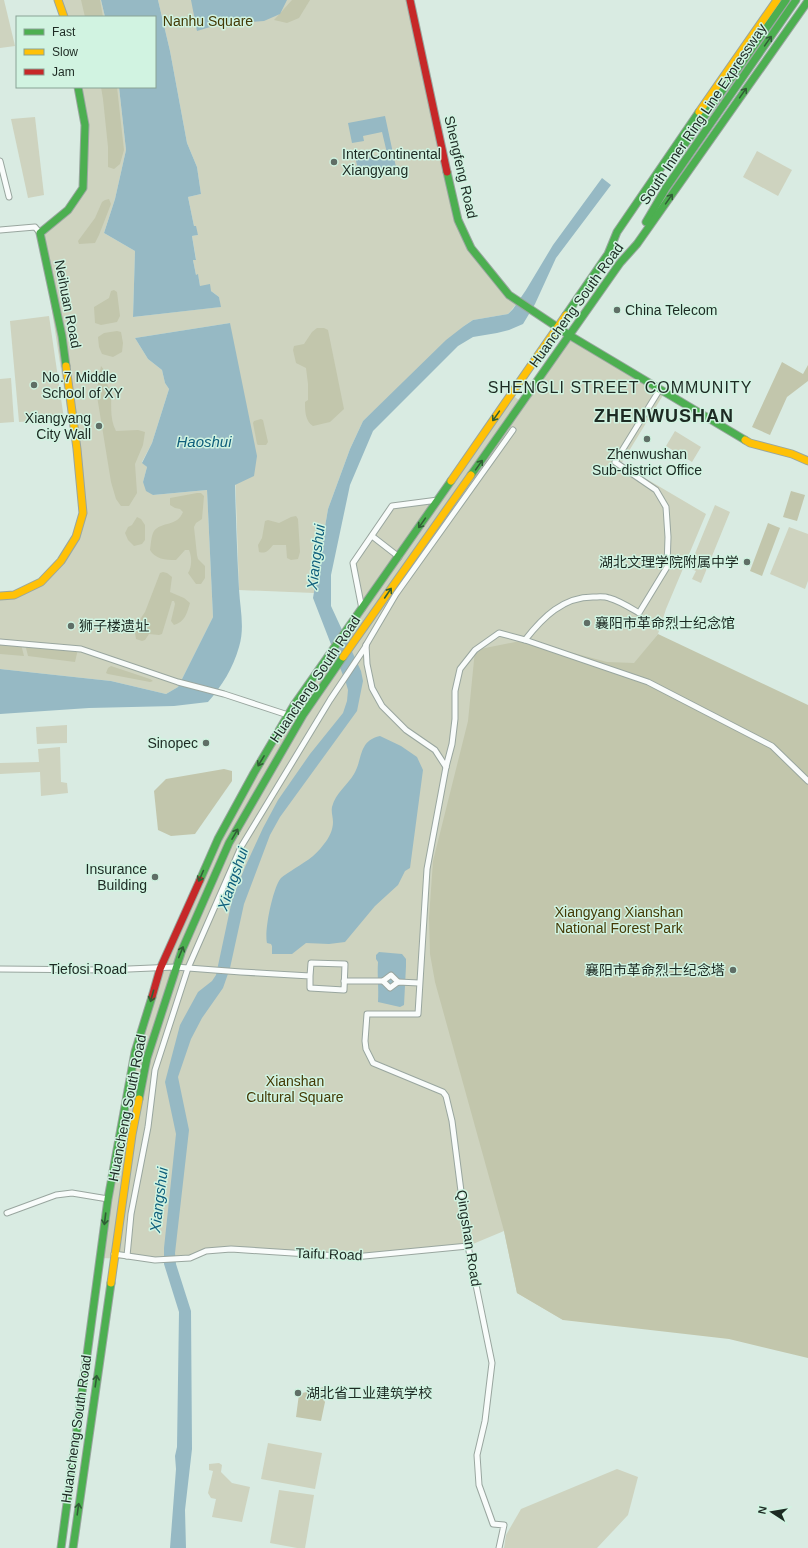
<svg xmlns="http://www.w3.org/2000/svg" width="808" height="1548" font-family="Arial,'Noto Sans SC',sans-serif">
<rect width="100%" height="100%" fill="#d9ebe2"/>
<g fill="#ced3bf">
<path d="M0 0H4L15 46 0 48Z"/>
<path d="M58 0H101L105 17H64Z"/>
<path d="M158 0H410L458 220 471 248 519 301 508 314 473 320 464 326 363 421 350 449 328 509 314 593 239 590 230 323 135 338 148 359 162 370 165 383 169 389 152 443 142 462 147 467 143 482 153 495 207 490 213 617 178 687 166 694 111 681 0 669V596L14 595 42 582 61 561 83 513 40 233 68 210 83 188 85 125 78 87H119L126 150 115 199 104 233 135 251 133 317 220 307 219 297 211 291 200 286 198 275H196L193 260 196 259 192 236 198 235 194 226 188 197 201 194 197 167 187 143 170 51Z"/>
<path d="M35 117 44 195 28 198 11 119Z"/>
<path d="M757 151 792 170 778 196 743 177Z"/>
<path d="M49 316 64 419 19 422 10 321Z"/>
<path d="M569 335 665 392 621 464 706 514 666 609 658 634 634 664 808 1260 563 1320 517 1293 504 1231 468 1246 354 1257 231 1249 206 1251 196 1257 155 1260 100 1258 119 1134 160 969 254 773 362 610 353 563 392 506 438 500 511 394 520 401Z"/>
<path d="M11 378 14 422 0 423V379Z"/>
<path d="M675 431 701 447 692 462 666 446Z"/>
<path d="M715 505 730 512 701 583 692 579 696 571 689 568Z"/>
<path d="M789 527 808 534V581L805 589 770 574Z"/>
<path d="M67 725V743L37 744 36 727Z"/>
<path d="M60 747 61 782 67 783 68 793 41 796 40 772 0 774V763L39 762 38 749Z"/>
<path d="M268 1443 322 1453 315 1489 261 1479Z"/>
<path d="M219 1463 222 1465 221 1472 232 1483 250 1487 242 1522 212 1517 216 1499 211 1498 208 1493 213 1471 209 1470V1464Z"/>
<path d="M617 1469 638 1477 628 1515 597 1548H504L506 1535 521 1509Z"/>
<path d="M279 1490 314 1495 305 1548H297L270 1543Z"/>
</g>
<g fill="#c2c6ac">
<path d="M81 0H100L103 17H85Z"/>
<path d="M292 0H310L299 18 287 23 274 20Z"/>
<path d="M101 87H117L124 150 120 164 114 169 108 167V147L103 99Z"/>
<path d="M109 199 111 204 99 235 95 243 79 244 78 241 95 218 102 202 105 200Z"/>
<path d="M114 290 117 292 120 316 117 322 101 325 95 323 94 307 109 298 111 291Z"/>
<path d="M317 328H324L328 330 344 409 330 422 313 426C305 421 305 411 305 402L308 400V384L306 368 296 363 293 350 294 346 304 344 312 332Z"/>
<path d="M117 331 121 332 123 343 122 352 113 357 102 354 99 347 98 337 104 333Z"/>
<path d="M782 362 803 374 808 365V381L787 397 770 435 752 427Z"/>
<path d="M101 366 104 370 108 387 111 389C112 402 109 418 116 431L138 430 145 432 143 445 135 464 137 493 129 506H121L116 499 111 482 97 396 98 383Z"/>
<path d="M261 419 263 420 268 442 266 445H258L257 444 253 423 254 421Z"/>
<path d="M791 491 805 495 797 521 783 517Z"/>
<path d="M197 493H201L204 496 202 519 196 523 194 527 197 555 198 559 205 566V578L201 584H196L188 573C192 567 192 557 189 550H185L176 560C165 560 155 559 150 550 151 544 151 536 154 531 162 521 177 527 183 512L180 509 175 508 170 505V498Z"/>
<path d="M296 516 298 519 300 552 298 559 291 560 287 558 286 545H273C268 551 266 554 259 552L258 545 262 538 265 521 268 520 279 523 291 517Z"/>
<path d="M137 517 141 519 145 525V540L142 544 134 546 128 540 125 533 128 527 132 525Z"/>
<path d="M768 523 780 528 762 576 750 571Z"/>
<path d="M163 572 167 573 172 577 170 592 184 598 190 603C187 613 185 622 174 625L171 621 175 604 174 601H172L162 634 159 635 149 634 145 640 142 641 136 639 135 633 137 624 145 612 160 573Z"/>
<path d="M658 634 808 705V1358L729 1339 563 1320 517 1293 504 1231 435 982 430 954 429 918 433 861 468 721 475 650 525 640 607 662 634 663Z"/>
<path d="M0 642 21 644 24 656 0 654Z"/>
<path d="M25 644 78 649 75 662 28 656Z"/>
<path d="M111 666 150 679 153 681 150 682 108 674 106 673 108 668Z"/>
<path d="M224 769 232 771V781L195 834 171 836 158 830 154 791 166 779Z"/>
<path d="M324 1387 322 1397 325 1402 321 1421 296 1417 299 1394Z"/>
</g>
<g fill="#96b9c4">
<path d="M101 0H158L170 51 187 143 197 167 201 194 188 197 194 226H196L198 235 192 236 196 260H193L196 275 198 274 200 286 210 284 211 291 219 297 221 307 133 317 135 251 104 233 115 199 126 150 119 87H155V17H105Z"/>
<path d="M191 0H287L280 14 264 21 220 24 197 31Z"/>
<path d="M385 116 396 167 359 175 355 156 366 154 367 158 387 153 382 132 363 136 364 141 352 143 348 123Z"/>
<path d="M602 178 611 185 556 258 535 304 523 324 509 330 497 333 473 337 458 346 373 431 350 485 331 575V606L361 671 363 681 357 711 280 817 270 835 244 904 230 968 223 988 202 1018 191 1039 178 1077 189 1130 175 1253 176 1264 191 1311 192 1449 185 1510 186 1548H170L176 1469 175 1456 177 1447 179 1312 164 1264V1248L176 1134 165 1082 180 1025 198 992 212 981 216 975 232 900 245 867 263 828 278 800 310 754 343 713 347 701 348 690 346 683 313 598 328 509 350 449 363 421 446 340 464 326 473 320 508 314 513 309 526 290 553 245Z"/>
<path d="M230 323 257 456 254 476 235 485C236 519 237 554 239 589 240 608 245 628 239 647 233 668 222 686 208 702L174 706 89 708 0 714V669L111 681 166 694 178 687 213 617 207 490 153 495 146 491 143 482 147 467 142 463 152 443 169 389 165 383 162 370 148 359 135 338Z"/>
<path d="M380 736 401 746 417 757 423 770 410 868 405 871 398 885 375 906 345 942 329 944 306 943 292 954H272V946L271 944 267 943C264 931 273 887 281 878 284 875 288 873 291 871 303 863 315 857 324 844 329 838 333 830 333 822 333 817 331 812 332 807 336 792 347 786 354 774 363 759 358 741 380 736Z"/>
<path d="M379 952 402 954 406 959V966L404 1005 400 1007 378 1002C379 988 377 976 378 962L376 959V955Z"/>
</g>
<g fill="none" stroke-linecap="round" stroke-linejoin="round">
<g stroke="#99a69f" stroke-width="7">
<g id="street">
<path d="M0 161 9 197"/>
<path d="M0 230 35 227 40 233"/>
<path d="M372 536 399 557"/>
<path d="M362 609 353 563 392 506 438 500"/>
<path d="M525 640 648 682 772 746 808 781"/>
<path d="M0 642 81 649 178 682 224 694 288 715"/>
<path d="M366 645 396 594 513 430"/>
<path d="M366 645 367 664 372 688 382 706 406 730 435 750 446 767"/>
<path d="M0 969 106 970 175 967 241 972 310 976V988L344 990 345 964 311 963 310 976"/>
<path d="M344 981H383L391 975 398 982"/>
<path d="M383 981 390 988 398 982 419 983"/>
<path d="M7 1213 56 1195 72 1193 108 1199"/>
<path d="M114 1254 155 1260 190 1258 206 1251 231 1249 354 1257 468 1246"/>
<path d="M127 1256 131 1214 148 1127 155 1070 188 968 241 847 330 700 366 646"/>
<path d="M499 1548 504 1525 493 1524 479 1485 477 1455 485 1421 492 1363 468 1246 452 1121 446 1096 443 1092 373 1063 366 1049 365 1041 367 1014H418L427 869 446 767 452 744 455 719V691L460 669 475 650 499 633 525 640C543 617 563 597 593 597 598 597 604 596 609 598 620 601 629 607 639 613L667 567 668 537 666 507 656 490 615 462 660 389"/>
</g>
</g>
<g stroke="#99a69f" stroke-width="9">
<g id="fast">
<path d="M680 151 786 0"/>
<path d="M447 172 458 220 471 248 509 295 569 335 745 440"/>
<path d="M646 222 666 188 796 0"/>
<path d="M566 315 608 254 617 232 699 112"/>
<path d="M66 366 62 336 40 233 68 210 83 188 85 125 78 87"/>
<path d="M471 475 620 263 637 244 808 1"/>
<path d="M200 880 218 839 254 773 294 705 451 481"/>
<path d="M139 1099 147 1058 182 950 229 843 303 715 343 657"/>
<path d="M61 1548 108 1199 135 1052 152 997"/>
<path d="M73 1548 111 1283"/>
</g>
</g>
<g stroke="#99a69f" stroke-width="9">
<g id="slow">
<path d="M58 0 64 17"/>
<path d="M699 112 777 0"/>
<path d="M745 440 750 443 792 454 808 461"/>
<path d="M451 481 566 315"/>
<path d="M0 596 14 595 41 582 61 561 76 537 83 513 77 449 66 366"/>
<path d="M343 657 471 475"/>
<path d="M111 1283 132 1135 139 1099"/>
</g>
</g>
<g stroke="#99a69f" stroke-width="9">
<g id="jam">
<path d="M410 0 447 172"/>
<path d="M152 997 160 969 200 880"/>
</g>
</g>
<use href="#street" stroke="#f9fcfb" stroke-width="5"/>
<use href="#fast" stroke="#4caf50" stroke-width="7"/>
<use href="#slow" stroke="#ffc107" stroke-width="7"/>
<use href="#jam" stroke="#c62828" stroke-width="7"/>
</g>
<defs><path id="oneway-shaft" d="M-6 0H5M1.5-3L5.5 0L1.5 3" fill="none" stroke-width="1.6" stroke-linecap="round" stroke-linejoin="round"/></defs>
<g stroke="#305f35">
<use href="#oneway-shaft" transform="translate(768 41) rotate(-55)"/>
<use href="#oneway-shaft" transform="translate(743 93) rotate(-55)"/>
<use href="#oneway-shaft" transform="translate(669 199) rotate(-55)"/>
<use href="#oneway-shaft" transform="translate(496 416) rotate(125)"/>
<use href="#oneway-shaft" transform="translate(479 465) rotate(-55)"/>
<use href="#oneway-shaft" transform="translate(422 523) rotate(125)"/>
<use href="#oneway-shaft" transform="translate(388 593) rotate(-56)"/>
<use href="#oneway-shaft" transform="translate(261 761) rotate(121)"/>
<use href="#oneway-shaft" transform="translate(235 834) rotate(-60)"/>
<use href="#oneway-shaft" transform="translate(201 876) rotate(114)"/>
<use href="#oneway-shaft" transform="translate(181 952) rotate(-68)"/>
<use href="#oneway-shaft" transform="translate(152 996) rotate(106)"/>
<use href="#oneway-shaft" transform="translate(105 1219) rotate(97)"/>
<use href="#oneway-shaft" transform="translate(96 1381) rotate(-82)"/>
<use href="#oneway-shaft" transform="translate(78 1509) rotate(-82)"/>
</g>
<g fill="#5f6e66" stroke="#d1f3e1" stroke-width="1.5">
<circle cx="334" cy="162" r="4"/>
<circle cx="617" cy="310" r="4"/>
<circle cx="34" cy="385" r="4"/>
<circle cx="99" cy="426" r="4"/>
<circle cx="647" cy="439" r="4"/>
<circle cx="747" cy="562" r="4"/>
<circle cx="587" cy="623" r="4"/>
<circle cx="71" cy="626" r="4"/>
<circle cx="206" cy="743" r="4"/>
<circle cx="155" cy="877" r="4"/>
<circle cx="733" cy="970" r="4"/>
<circle cx="298" cy="1393" r="4"/>
</g>
<g text-anchor="middle" stroke-width="3" stroke-linejoin="round" paint-order="stroke">
<g font-size="14" fill="#433905" stroke="#d1f3e1">
<text x="208" y="26">Nanhu Square</text>
<text x="619" y="917">Xiangyang Xianshan<tspan x="619" dy="16">National Forest Park</tspan></text>
<text x="295" y="1086">Xianshan<tspan x="295" dy="16">Cultural Square</tspan></text>
</g>
<g font-size="14" fill="#1d2a23" stroke="#d1f3e1">
<text transform="translate(703 114) rotate(-56)" y="5">South Inner Ring Line Expressway</text>
<text transform="translate(461 167) rotate(77)" y="5">Shengfeng Road</text>
<text transform="translate(68 304) rotate(79)" y="5">Neihuan Road</text>
<text transform="translate(576 305) rotate(-54)" y="5">Huancheng South Road</text>
<text transform="translate(315 679) rotate(-56)" y="5">Huancheng South Road</text>
<text x="88" y="974">Tiefosi Road</text>
<text transform="translate(127 1108) rotate(-79)" y="5">Huancheng South Road</text>
<text transform="translate(469 1238) rotate(81)" y="5">Qingshan Road</text>
<text transform="translate(329 1254) rotate(2)" y="5">Taifu Road</text>
<text transform="translate(76 1429) rotate(-82)" y="5">Huancheng South Road</text>
</g>
<g font-size="14" fill="#1d2a23" stroke="#d1f3e1" text-anchor="start">
<text x="342" y="159">InterContinental<tspan x="342" dy="16">Xiangyang</tspan></text>
<text x="625" y="315">China Telecom</text>
<text x="42" y="382">No.7 Middle<tspan x="42" dy="16">School of XY</tspan></text>
<text x="91" y="423" text-anchor="end">Xiangyang<tspan x="91" dy="16">City Wall</tspan></text>
<text x="647" y="459" text-anchor="middle">Zhenwushan<tspan x="647" dy="16">Sub-district Office</tspan></text>
<text x="739" y="567" text-anchor="end">湖北文理学院附属中学</text>
<text x="595" y="628">襄阳市革命烈士纪念馆</text>
<text x="79" y="631">狮子楼遗址</text>
<text x="198" y="748" text-anchor="end">Sinopec</text>
<text x="147" y="874" text-anchor="end">Insurance<tspan x="147" dy="16">Building</tspan></text>
<text x="725" y="975" text-anchor="end">襄阳市革命烈士纪念塔</text>
<text x="306" y="1398">湖北省工业建筑学校</text>
</g>
<g font-size="15" font-style="italic" fill="#0f5e7b" stroke="#d1f3e1">
<text x="204" y="447">Haoshui</text>
<text transform="translate(316 557) rotate(-83)" y="5">Xiangshui</text>
<text transform="translate(233 879) rotate(-71)" y="5">Xiangshui</text>
<text transform="translate(159 1200) rotate(-83)" y="5">Xiangshui</text>
</g>
<g font-size="16" letter-spacing="1" fill="#1d2a23" stroke="#d1f3e1">
<text x="620" y="393">SHENGLI STREET COMMUNITY</text>
</g>
<g font-size="18" font-weight="bold" letter-spacing="1" fill="#1d2a23" stroke="#d1f3e1">
<text x="664" y="422">ZHENWUSHAN</text>
</g>
</g>
<rect x="16" y="16" width="140" height="72" fill="#d1f3e1" stroke="#89a395"/>
<rect x="24" y="29" width="20" height="6" fill="#4caf50" stroke="#89a395"/>
<text x="52" y="36" font-size="12" fill="#1d2a23">Fast</text>
<rect x="24" y="49" width="20" height="6" fill="#ffc107" stroke="#89a395"/>
<text x="52" y="56" font-size="12" fill="#1d2a23">Slow</text>
<rect x="24" y="69" width="20" height="6" fill="#c62828" stroke="#89a395"/>
<text x="52" y="76" font-size="12" fill="#1d2a23">Jam</text>
<g transform="translate(772 1512) rotate(282)" stroke="#d1f3e1" stroke-width="3" paint-order="stroke">
<path d="M0-3L7 15L0 10L-7 15Z" fill="#1d2a23"/>
<text y="-6" font-size="11" font-weight="bold" text-anchor="middle" fill="#1d2a23">N</text>
</g>
</svg>
